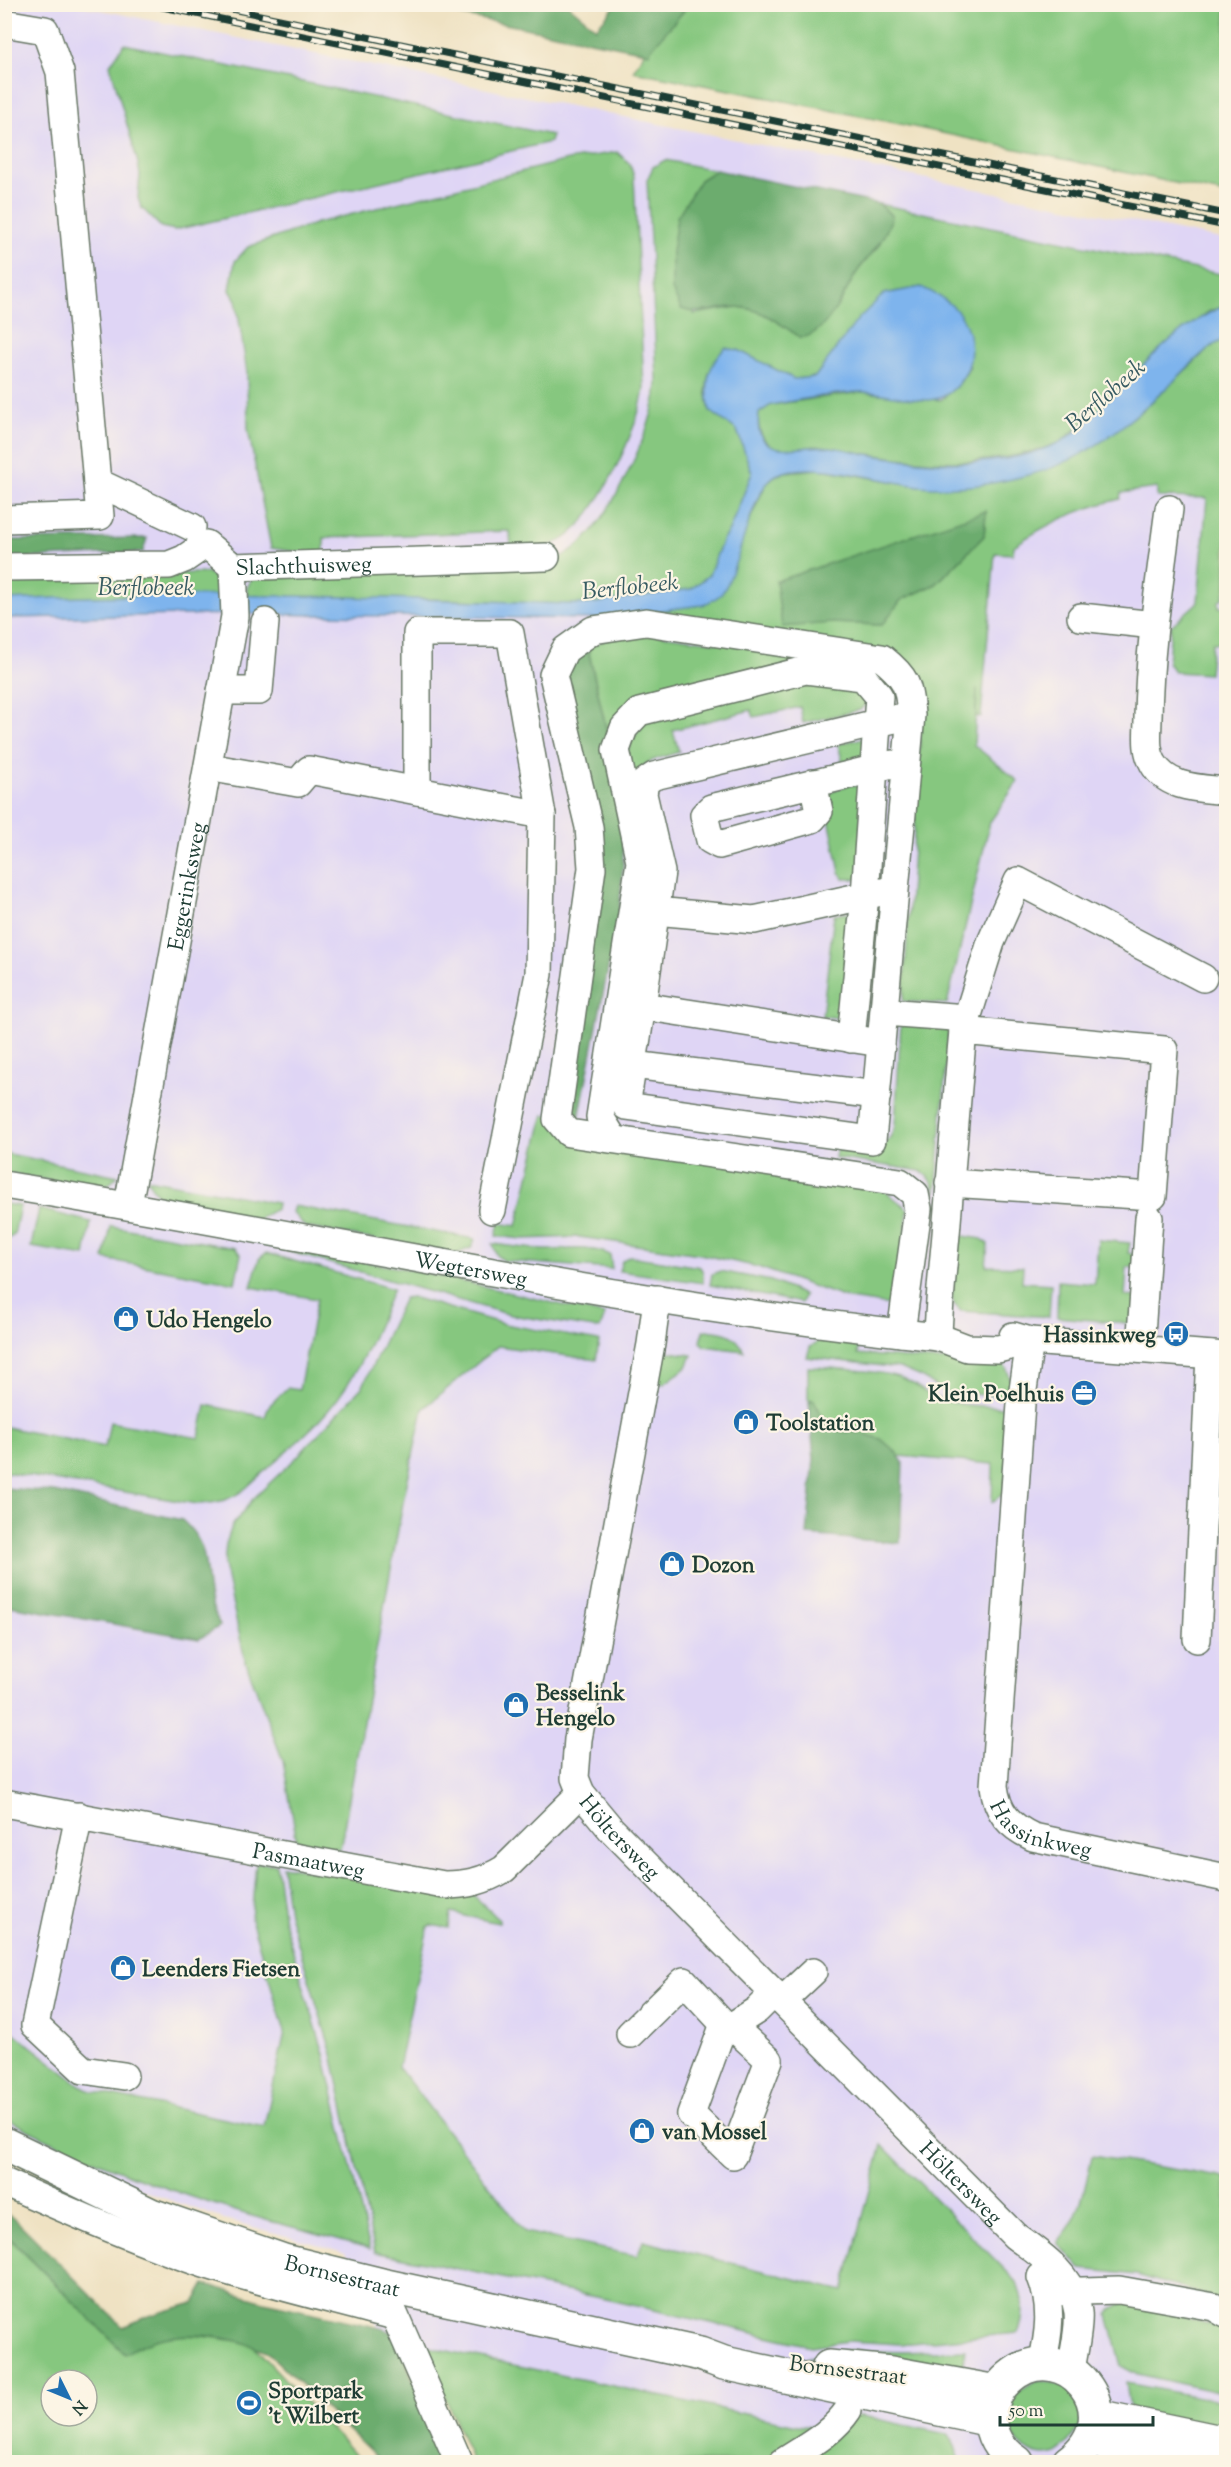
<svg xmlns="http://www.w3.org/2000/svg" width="1231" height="2467" font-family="'Sorts Mill Goudy',serif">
<rect width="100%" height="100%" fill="#fcf5e5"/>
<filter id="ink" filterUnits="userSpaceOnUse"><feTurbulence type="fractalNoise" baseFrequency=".0167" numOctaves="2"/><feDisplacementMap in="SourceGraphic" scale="12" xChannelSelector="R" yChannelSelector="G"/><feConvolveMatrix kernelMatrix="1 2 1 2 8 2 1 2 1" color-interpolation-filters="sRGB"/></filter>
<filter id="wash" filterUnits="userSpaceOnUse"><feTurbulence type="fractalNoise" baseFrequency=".008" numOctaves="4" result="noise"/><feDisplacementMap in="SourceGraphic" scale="24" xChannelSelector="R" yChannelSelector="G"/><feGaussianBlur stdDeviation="1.35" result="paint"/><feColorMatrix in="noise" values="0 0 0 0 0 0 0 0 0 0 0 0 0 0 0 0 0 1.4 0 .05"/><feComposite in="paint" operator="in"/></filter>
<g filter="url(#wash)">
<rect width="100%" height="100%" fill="#efe2c3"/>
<path fill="#dfd5f5" d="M5 5H76L1226 240V2462H943V2460L384 2341 345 2252 224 2219 93 2173 5 2128Z"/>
<g fill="#86c77f" stroke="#52825a" stroke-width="1.5" fill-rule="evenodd">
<path d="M682 5H1226V194L895 123 633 71 652 40Z"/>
<path d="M124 44 552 135 550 142 175 230 161 227 141 207 138 198 140 175 138 163 110 65Z"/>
<path d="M617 152 630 164 634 177 644 388C640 425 597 518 565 538 549 549 530 548 511 549L510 531 324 538V556L271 548 248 429 247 373 236 300 230 290 235 261 248 247 317 223 568 160Z"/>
<path d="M665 160 716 170 700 180 694 314 738 307 760 311 776 321 829 315 840 303 856 273 879 245 892 216 879 204 1226 275V305L1208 312 1061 442C1001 466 938 465 875 455 857 453 838 447 820 446 805 445 784 456 771 446 760 438 757 425 759 413L771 405 862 392 941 400 959 384 970 367 921 287 884 294 839 345 815 377 794 379 738 350 709 373 706 391 710 411 737 430 752 473 729 531 723 539 709 575 691 589 588 604H566L429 599 247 597V588L252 578 556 560C571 552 584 542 595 528 620 494 658 420 657 378L647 180 653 167Z"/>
<path d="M1226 339V588L1223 598 1219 601V607L1225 608 1222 643H1212L1209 674 1174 672 1168 662 1171 626 1198 602 1207 498 1157 497V488L1121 493 1120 499C1081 508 1047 523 1014 546L1013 554 995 553 981 716 976 717 977 688 974 745 1018 781 990 822 947 1004 903 1001 922 711 912 672 647 613 671 610 739 550 744 533 765 486 775 476 786 472 820 469 919 486H968L1093 447 1142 411 1204 353 1218 342ZM986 512 984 536 936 584 901 600 882 625 833 623Z"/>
<path d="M206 573C219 575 220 586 224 597L5 600V576Z"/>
<path d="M624 630 878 664 884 676 873 672 811 663 608 737 588 648Z"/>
<path d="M816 678 857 684 866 693 865 705 860 710 803 723 800 707 754 717 751 710 673 730 679 752C656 760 641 758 634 784 625 748 624 750 646 720Z"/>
<path d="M867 737 863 758 843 764 838 744Z"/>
<path d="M850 784 862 787 861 879H844L840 872 824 795Z"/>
<path d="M846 913 859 917 849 1019 822 1016 834 915Z"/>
<path d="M901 1022 949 1025 936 1193 931 1180 921 1171 835 1158 836 1150C864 1153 884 1159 895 1126Z"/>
<path d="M544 1115 885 1191 908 1209 897 1299 890 1305 849 1299 758 1267 700 1254 579 1237 522 1239 496 1236 499 1223 517 1226Z"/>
<path d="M4 1153 118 1176 108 1185 88 1187 5 1173Z"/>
<path d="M147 1179 277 1203 276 1209 258 1219 171 1203C160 1197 153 1191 147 1179Z"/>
<path d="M5 1204 20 1206 14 1235 5 1241Z"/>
<path d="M294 1206 475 1239 471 1248 456 1254 305 1227 292 1212Z"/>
<path d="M39 1209 91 1222 85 1256 31 1247Z"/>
<path d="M111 1226 235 1248 241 1254 235 1283 104 1259Z"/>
<path d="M963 1236 982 1239 988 1244 986 1266 1023 1267 1022 1282 1051 1284 1049 1317 961 1311 954 1304 952 1297 959 1239Z"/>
<path d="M1098 1240 1130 1243 1128 1253 1135 1255V1268L1127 1267 1125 1296 1138 1297 1137 1324 1057 1317 1058 1281 1095 1284Z"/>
<path d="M493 1244C510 1246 528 1249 545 1250 566 1250 590 1245 610 1255L612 1269 505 1261 497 1256Z"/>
<path d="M266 1245 418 1271 605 1315 600 1329 511 1315Z"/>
<path d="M266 1253 393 1289C376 1331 358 1377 327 1412 303 1439 273 1463 246 1488 230 1501 217 1503 197 1504L5 1472V1427L105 1447 110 1422 199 1438 206 1405 265 1417 269 1406 287 1388 299 1390 317 1299 251 1287 259 1259Z"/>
<path d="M629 1256 700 1267 703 1272V1283L619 1271 622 1261Z"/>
<path d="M720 1271 771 1281 804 1295 801 1303 710 1285 712 1274Z"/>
<path d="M411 1297 504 1324 599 1341 596 1360 498 1346 423 1409 404 1497 340 1849 297 1842 283 1761 245 1660 224 1565 226 1544 232 1526 253 1499 295 1459 363 1386 404 1298Z"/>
<path d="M706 1330C724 1332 736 1333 744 1351L704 1346 701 1342 703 1331Z"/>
<path d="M819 1341 858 1345V1354L943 1361 944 1352C958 1354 994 1355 1004 1365 1010 1372 1011 1384 1013 1392L1010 1397 946 1392 919 1376 900 1368 807 1357 810 1347Z"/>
<path d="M662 1351 692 1355 687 1367 664 1384 656 1381Z"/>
<path d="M808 1367C832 1368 883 1370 904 1379 914 1383 922 1391 932 1396 955 1406 980 1406 1005 1407L1013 1411 1004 1493 992 1502 993 1464 899 1456 895 1451 861 1433 837 1431 825 1422 814 1400 808 1399Z"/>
<path d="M256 1863 276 1864 284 1921 324 2054 370 2249C328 2235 285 2226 242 2213 160 2188 80 2158 5 2118L4 2025 80 2085 92 2091 264 2127 285 2032 251 1919Z"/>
<path d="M282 1866 473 1895 499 1919V1923L451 1913 449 1928 430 1925 428 1927 398 2067 525 2232 637 2256 643 2241 843 2291 882 2145 1017 2282C1023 2299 1026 2316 1018 2333L900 2344 848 2341 811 2346 606 2299 375 2252 332 2054 289 1914Z"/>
<path d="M1092 2156 1226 2178V2301L1137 2275 1081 2269 1058 2243C1082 2214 1084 2191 1092 2156Z"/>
<path d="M4 2233 125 2353C133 2349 141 2342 150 2340 182 2330 220 2338 252 2344L362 2462H5ZM51 2380H87V2416H51Z"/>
<path d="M1126 2301 1226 2329V2394L1134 2373 1121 2366 1108 2315 1113 2308Z"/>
<path d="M424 2346 797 2425 818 2428 768 2462H472Z"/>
<path d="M848 2350 900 2352 966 2350 959 2379 806 2358Z"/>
<path d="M1037 2381C1053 2381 1070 2386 1078 2401 1081 2407 1080 2419 1081 2425 1074 2433 1065 2449 1056 2453 1017 2467 981 2403 1037 2381Z"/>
<path d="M1126 2383 1226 2402V2435L1131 2416Z"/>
<path d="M862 2416 946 2434C956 2443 959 2449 958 2462H781L841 2417Z"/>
</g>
<g fill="#6cac6e" stroke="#467451" stroke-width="1.5">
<path d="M410 5H568L596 28 616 5H689L650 50V53Z"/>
<path d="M716 170 879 204 892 216C886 239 871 252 857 272 844 292 828 334 801 338 781 325 762 308 737 307 717 307 701 316 681 309L672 290V252L677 217 700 180Z"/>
<path d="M986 511 984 536 936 584 901 600 882 625 833 623 782 627 776 581Z"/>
<path d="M147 538 143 552 5 559 4 540Z"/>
<path d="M587 645 608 737 623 836V867L619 912 579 1118 568 1107 600 857 565 688 568 669Z"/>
<path d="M814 1400 825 1422 837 1431 861 1433 881 1439 895 1451 903 1462 900 1543 807 1535 814 1459 809 1401Z"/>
<path d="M4 1488 54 1492 182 1520C211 1546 203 1566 210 1599 212 1608 217 1618 220 1626L199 1639 5 1605Z"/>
<path d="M4 2213 15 2219 123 2327 148 2316 194 2303 205 2284 264 2302 385 2329 393 2333 448 2462H382L266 2351C223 2332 165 2327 125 2354L5 2233Z"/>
</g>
<path fill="#7eb4ed" stroke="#4e7890" stroke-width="1.5" d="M921 287C946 298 967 312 970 341 972 356 970 367 962 379 935 418 899 391 861 392 831 393 800 400 771 405L759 413C753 453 783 450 810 447 832 444 856 453 878 456 937 465 1002 469 1058 443 1075 435 1090 418 1103 405 1141 368 1177 325 1226 305V339C1205 347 1190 366 1174 381 1132 420 1088 460 1032 474 996 484 956 490 919 486 882 482 810 458 776 475 750 489 740 569 722 593 717 599 709 602 702 605L596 619 250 614 5 618V600C191 591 379 597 566 604H588L691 589 709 575 723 539 729 531 752 473 737 430 710 411C705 386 706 367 725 348L738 350 794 379 815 377 858 319 884 294Z"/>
</g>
<g filter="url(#ink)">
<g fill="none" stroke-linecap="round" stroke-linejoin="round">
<g stroke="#687766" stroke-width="30">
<g id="minor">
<path d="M4 23 45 30 60 72 100 516 4 519"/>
<path d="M97 482 192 527"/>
<path d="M1169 509C1160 579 1149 648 1148 718 1148 733 1145 750 1153 763 1167 789 1201 788 1226 791"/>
<path id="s1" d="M4 567 169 565 184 559 206 544 233 567 546 557"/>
<path d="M1081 617 1154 625"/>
<path d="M221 691H259L265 622"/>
<path d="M208 767 298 783 309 770 542 815 539 974 492 1210"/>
<path d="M813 783 819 811 812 819 719 845 710 840 704 815 711 808C771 793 832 780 892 764"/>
<path d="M417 791V633H510L542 815"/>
<path d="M655 911 754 920 881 892"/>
<path d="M642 1006 626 1106 872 1140 881 1043"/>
<path d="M884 1012 967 1018"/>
<path d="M963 1031 991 942 1018 881 1203 978"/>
<path d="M633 1065 877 1095"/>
<path d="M613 1138 600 1117 640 862 616 750 624 728 639 712 806 670 863 677 879 696 865 895 851 1039"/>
<path id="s2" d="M4 1185C316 1236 624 1305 938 1337L967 1348 998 1349 1030 1341"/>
<path id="s3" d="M128 1205 235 616 233 567"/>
<path id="s4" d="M657 1299 651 1344 578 1739 575 1778 581 1793 611 1829 1015 2236C1042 2255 1073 2276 1078 2312 1080 2330 1073 2353 1071 2372"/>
<path d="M901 1333 918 1209 915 1194 900 1182 569 1133 557 1119 592 868 589 827 553 675 565 650 593 630 646 622 882 658C906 677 909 685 911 715L881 1043 642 1006 661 872 643 794 645 782 654 776 911 715"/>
<path d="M1013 1336 1030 1341 1226 1356"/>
<path d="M938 1337C939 1298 944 1261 947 1222 952 1159 957 1095 963 1031L1164 1050 1153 1196 949 1183"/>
<path id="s5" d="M1030 1341 1021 1404 994 1786C997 1812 1009 1826 1033 1837L1226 1878"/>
<path d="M1140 1349 1149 1218"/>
<path d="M1197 1639 1210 1355"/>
<path id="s6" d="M4 1803 444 1885C467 1885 484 1881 504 1869L581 1793"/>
<path d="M79 1816 35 2025 83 2070 124 2076"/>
<path d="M782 2001 813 1972"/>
<path d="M724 2024 691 2114 733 2155 769 2060 732 2026"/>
<path d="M630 2034 684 1981 724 2024 732 2026 757 2010 774 1993"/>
<path d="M4 2182C70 2212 136 2241 204 2264 267 2284 331 2299 394 2316"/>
<path d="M1041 2277C1053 2307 1049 2334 1042 2364"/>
<path d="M1046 2292 1119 2290 1214 2307 1226 2314"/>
<path d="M388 2300 459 2462"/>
<path d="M783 2462C806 2447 833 2433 848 2410"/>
</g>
</g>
<g stroke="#687766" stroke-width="36">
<g id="major">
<path id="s7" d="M4 2144 151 2215 284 2261 382 2285 700 2354 724 2363 991 2420"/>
<path d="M829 2367 891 2373 997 2392"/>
<path d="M1096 2416 1226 2443"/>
<path d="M1090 2440 1196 2462"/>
<path d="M1017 2462C1000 2451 989 2434 991 2413 992 2399 999 2386 1010 2377 1063 2332 1135 2413 1069 2462"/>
</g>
</g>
<use href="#minor" stroke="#fff" stroke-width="27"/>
<use href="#major" stroke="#fff" stroke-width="33"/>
<g stroke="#1f3d34" stroke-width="7">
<g id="rail">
<path d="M148 4 1226 226"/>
<path d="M207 4 1226 214"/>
</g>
</g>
<use href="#rail" stroke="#fcf5e5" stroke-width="4.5" stroke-dasharray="14" stroke-linecap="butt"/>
</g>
</g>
<defs>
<g id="shop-disc" transform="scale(1.35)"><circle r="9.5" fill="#1f6fb2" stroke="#fcf5e5"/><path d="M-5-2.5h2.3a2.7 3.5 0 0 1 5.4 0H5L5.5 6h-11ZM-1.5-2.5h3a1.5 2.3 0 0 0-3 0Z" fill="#fff"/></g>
<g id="bus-disc" transform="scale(1.35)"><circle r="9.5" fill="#1f6fb2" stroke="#fcf5e5"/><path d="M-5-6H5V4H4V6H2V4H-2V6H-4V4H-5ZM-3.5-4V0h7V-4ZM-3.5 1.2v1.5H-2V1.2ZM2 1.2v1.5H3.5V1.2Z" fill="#fff"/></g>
<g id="office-disc" transform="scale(1.35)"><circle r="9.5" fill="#1f6fb2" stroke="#fcf5e5"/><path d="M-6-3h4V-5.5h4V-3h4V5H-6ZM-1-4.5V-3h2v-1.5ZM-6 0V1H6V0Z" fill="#fff"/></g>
<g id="stadium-disc" transform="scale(1.35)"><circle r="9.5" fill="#1f6fb2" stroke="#fcf5e5"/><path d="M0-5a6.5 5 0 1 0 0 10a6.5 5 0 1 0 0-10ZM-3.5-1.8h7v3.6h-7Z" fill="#fff"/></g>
</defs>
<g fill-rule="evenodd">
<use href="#shop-disc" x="126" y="1319"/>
<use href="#bus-disc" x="1176" y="1334"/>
<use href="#office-disc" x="1084" y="1393"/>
<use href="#shop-disc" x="746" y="1422"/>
<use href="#shop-disc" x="672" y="1564"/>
<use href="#shop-disc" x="516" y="1705"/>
<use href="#shop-disc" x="123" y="1968"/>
<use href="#shop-disc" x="642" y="2131"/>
<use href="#stadium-disc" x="249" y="2403"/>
</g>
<g text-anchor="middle" stroke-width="4.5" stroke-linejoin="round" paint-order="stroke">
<g font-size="22" fill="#1f3d34" stroke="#fcf5e5">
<text dy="8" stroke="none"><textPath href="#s1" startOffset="314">Slachthuisweg</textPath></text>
<text dy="8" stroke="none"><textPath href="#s3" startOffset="324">Eggerinksweg</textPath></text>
<text dy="8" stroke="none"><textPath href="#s2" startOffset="474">Wegtersweg</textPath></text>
<text dy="8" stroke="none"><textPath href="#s5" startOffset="518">Hassinkweg</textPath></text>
<text dy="8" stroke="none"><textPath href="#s4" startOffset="561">Höltersweg</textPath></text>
<text dy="8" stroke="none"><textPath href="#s6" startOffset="310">Pasmaatweg</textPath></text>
<text dy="8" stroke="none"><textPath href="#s4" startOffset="1047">Höltersweg</textPath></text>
<text dy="8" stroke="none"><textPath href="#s7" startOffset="364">Bornsestraat</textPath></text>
<text transform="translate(848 2369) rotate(7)" y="8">Bornsestraat</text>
</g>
<g font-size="22" font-weight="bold" fill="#1f3d34" stroke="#fcf5e5" text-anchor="start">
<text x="146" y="1327">Udo Hengelo</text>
<text x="1156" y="1342" text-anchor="end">Hassinkweg</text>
<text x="1064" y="1401" text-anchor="end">Klein Poelhuis</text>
<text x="766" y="1430">Toolstation</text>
<text x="692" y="1572">Dozon</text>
<text x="536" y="1700">Besselink<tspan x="536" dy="25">Hengelo</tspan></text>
<text x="142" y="1976">Leenders Fietsen</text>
<text x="662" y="2139">van Mossel</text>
<text x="268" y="2398">Sportpark<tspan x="268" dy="25">'t Wilbert</tspan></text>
</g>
<g font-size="24" font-style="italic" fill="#375b62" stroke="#fcf5e5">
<text transform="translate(1105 395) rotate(-41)" y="8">Berflobeek</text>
<text transform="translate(630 586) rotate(-6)" y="8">Berflobeek</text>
<text x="146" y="595">Berflobeek</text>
</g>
</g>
<rect width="1231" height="2467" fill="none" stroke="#fcf5e5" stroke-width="24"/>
<g transform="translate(69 2398) rotate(133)"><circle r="28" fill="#fcf5e5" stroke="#a4ab9e" stroke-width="1.5"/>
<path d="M0-4.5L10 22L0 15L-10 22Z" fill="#1f6fb2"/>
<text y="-9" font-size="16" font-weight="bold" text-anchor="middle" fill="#1f3d34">N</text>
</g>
<path d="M1000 2416v9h153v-9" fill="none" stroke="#1f3d34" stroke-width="3"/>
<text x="1009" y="2416" font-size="18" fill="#1f3d34" stroke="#fcf5e5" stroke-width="4.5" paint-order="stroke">50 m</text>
</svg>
